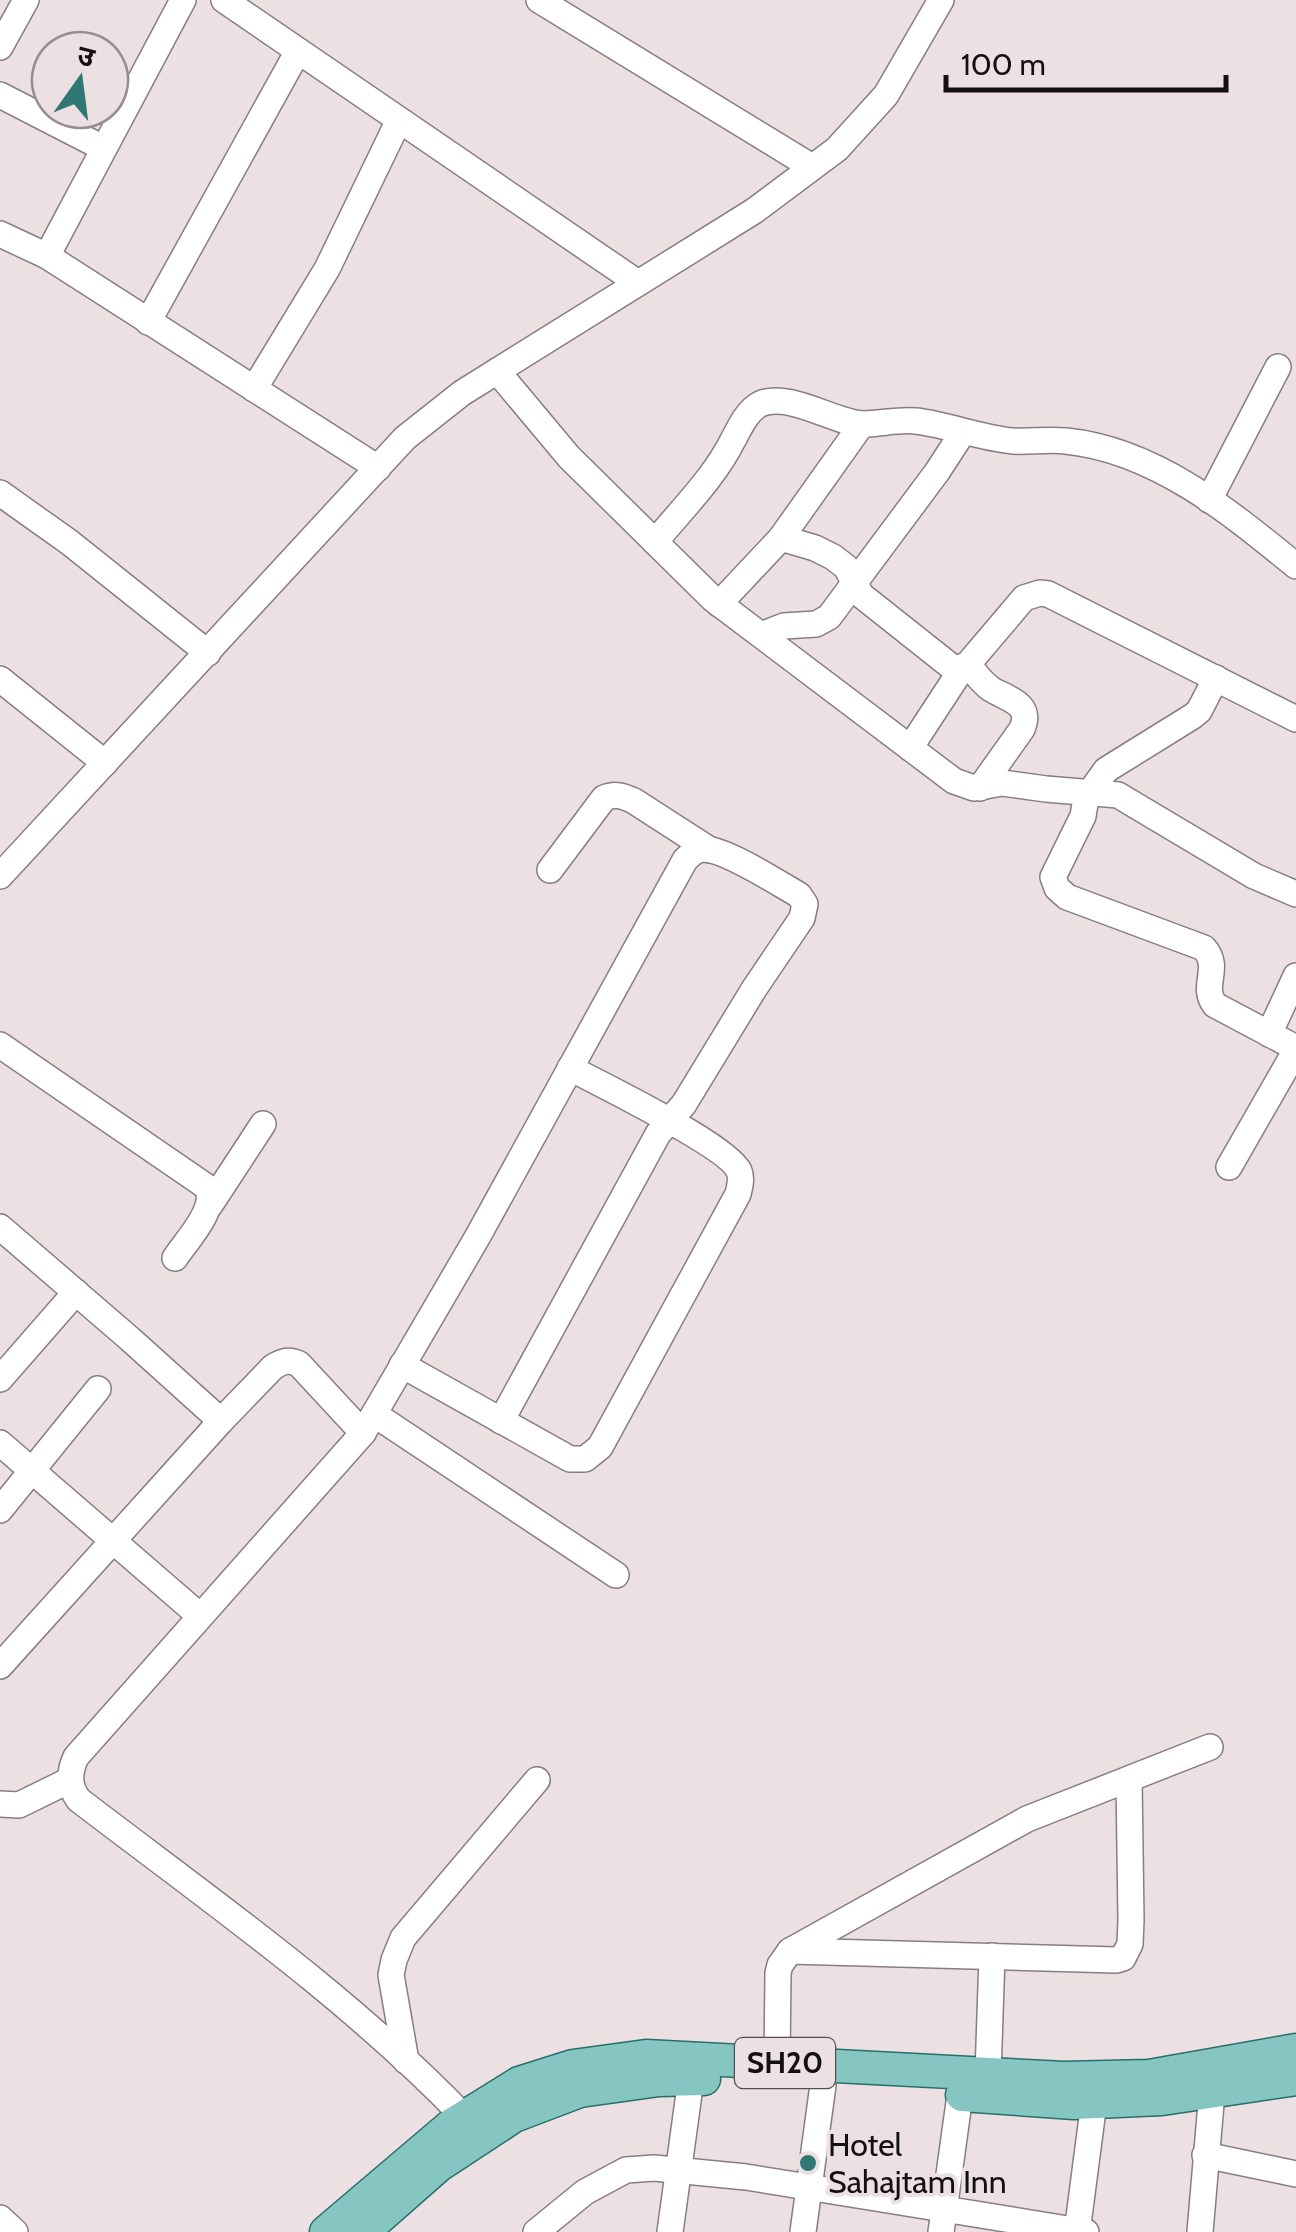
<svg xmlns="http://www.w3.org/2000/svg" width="1296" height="2232" font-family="Cabin,'Noto Sans Devanagari',sans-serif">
<rect width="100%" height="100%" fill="#ede0e3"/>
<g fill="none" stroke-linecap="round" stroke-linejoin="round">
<g stroke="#887d7f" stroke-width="28">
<g id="minor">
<path d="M224 0 638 283"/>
<path d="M539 0 812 167"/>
<path d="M0 47 26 0"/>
<path d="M0 95 103 148"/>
<path d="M0 234 47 256 378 468"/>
<path d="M47 256 183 0"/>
<path d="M148 322 298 51"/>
<path d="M497 371 569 457 713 599 954 781 974 788 1002 783 1046 789 1118 795 1254 876 1296 894"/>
<path d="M254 389 327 269 399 120"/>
<path d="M0 493 69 542 208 653"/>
<path d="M1209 500 1278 367"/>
<path d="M781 538 815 548 833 557 846 567 861 595 953 668 958 669 968 664 1024 598 1040 593 1048 594 1296 719"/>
<path d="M655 542C682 509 714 478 733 440 740 427 747 411 760 404 788 391 835 423 863 424 881 424 898 419 916 421 949 425 980 438 1013 441 1030 442 1048 439 1066 441 1155 450 1230 512 1296 566"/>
<path d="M719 604 781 538 862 424"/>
<path d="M761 635 784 626 816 624 829 617 937 472 963 432"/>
<path d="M968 664C975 673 981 682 991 689 1007 699 1033 703 1022 729L980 788"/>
<path d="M1216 678 1199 711 1193 716 1106 770 1086 798 1083 816 1053 877 1057 888 1067 897 1204 948C1222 968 1200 986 1215 1005L1296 1048"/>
<path d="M0 679 105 763"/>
<path d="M910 748 963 667"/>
<path d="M550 870 604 798C615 793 623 796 634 801L710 850"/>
<path d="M0 876 405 438 462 393 754 211 837 149 886 95 941 0"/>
<path d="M1269 1034 1296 976"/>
<path d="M0 1045 207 1187C218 1208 187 1240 175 1258"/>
<path d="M1229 1167 1296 1050"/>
<path d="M210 1205 263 1124"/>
<path d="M0 1227 130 1339 221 1421"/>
<path d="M402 1365 570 1459H585L600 1447 738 1194C740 1186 742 1178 739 1171 728 1146 600 1084 570 1068"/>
<path d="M0 1379 76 1292"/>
<path d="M374 1414 616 1575"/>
<path d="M0 1443 200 1616"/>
<path d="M0 1510 98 1389"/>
<path d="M0 1666 221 1421 273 1367C283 1361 289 1359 299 1364L363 1433"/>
<path d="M0 1804 19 1805 70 1780"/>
<path d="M790 1951 1117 1960 1123 1958 1130 1944 1131 1920 1129 1779"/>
<path d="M406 2061 391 1975 394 1960 403 1938 537 1780"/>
<path d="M777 2063 778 1973 780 1965 790 1951 1027 1819 1210 1747"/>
<path d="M988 2074 992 1956"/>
<path d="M464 2117C349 1997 211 1901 79 1800 68 1786 69 1772 76 1757L363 1433 478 1236 685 860C691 854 696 849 705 849 727 850 778 883 799 895L805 904 802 918 754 989 684 1104 658 1134 501 1421"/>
<path d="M1205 2155 1296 2174"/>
<path d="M0 2218 15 2232"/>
<path d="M536 2232 585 2192 626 2170 654 2168 746 2177 1086 2232"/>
<path d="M670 2232 691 2079"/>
<path d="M803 2232 823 2085"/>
<path d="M941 2232 960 2095"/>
<path d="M1077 2232 1094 2102"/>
<path d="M1200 2232 1212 2092"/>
</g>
</g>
<g stroke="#286e6b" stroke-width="35">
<g id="major">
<path d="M962 2095 1074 2103 1162 2099 1296 2079"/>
<path d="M326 2232 453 2124 519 2083 573 2066 646 2056 1064 2078 1149 2076 1296 2050"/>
<path d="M363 2232 438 2166 514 2116 580 2091 659 2080 704 2079"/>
</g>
</g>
<use href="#minor" stroke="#fff" stroke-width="25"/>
<use href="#major" stroke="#85c6c3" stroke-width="32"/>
</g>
<circle fill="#2f7874" stroke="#ede0e3" stroke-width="4" cx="808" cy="2163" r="10"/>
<g text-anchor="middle" stroke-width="8" stroke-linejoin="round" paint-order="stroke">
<rect fill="#ede0e3" stroke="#554e50" stroke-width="2.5" x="735" y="2038" width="100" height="50" rx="8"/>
<g font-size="30" font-weight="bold" fill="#141011">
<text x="785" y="2073">SH20</text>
</g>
<g font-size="32" fill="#141011" stroke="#ede0e3" text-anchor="start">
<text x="828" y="2156">Hotel<tspan x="828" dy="37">Sahajtam Inn</tspan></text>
</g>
</g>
<g transform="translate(80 80) rotate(14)"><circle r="48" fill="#ede0e3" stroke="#968d8f" stroke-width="2.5"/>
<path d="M0-8L18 38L0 25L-18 38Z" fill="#2f7874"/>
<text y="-15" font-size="28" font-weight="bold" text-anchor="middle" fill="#141011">उ</text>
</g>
<path d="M946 75v15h280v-15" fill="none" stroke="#141011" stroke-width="5"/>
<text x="961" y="75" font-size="30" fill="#141011" stroke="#ede0e3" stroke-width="8" paint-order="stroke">100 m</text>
</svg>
